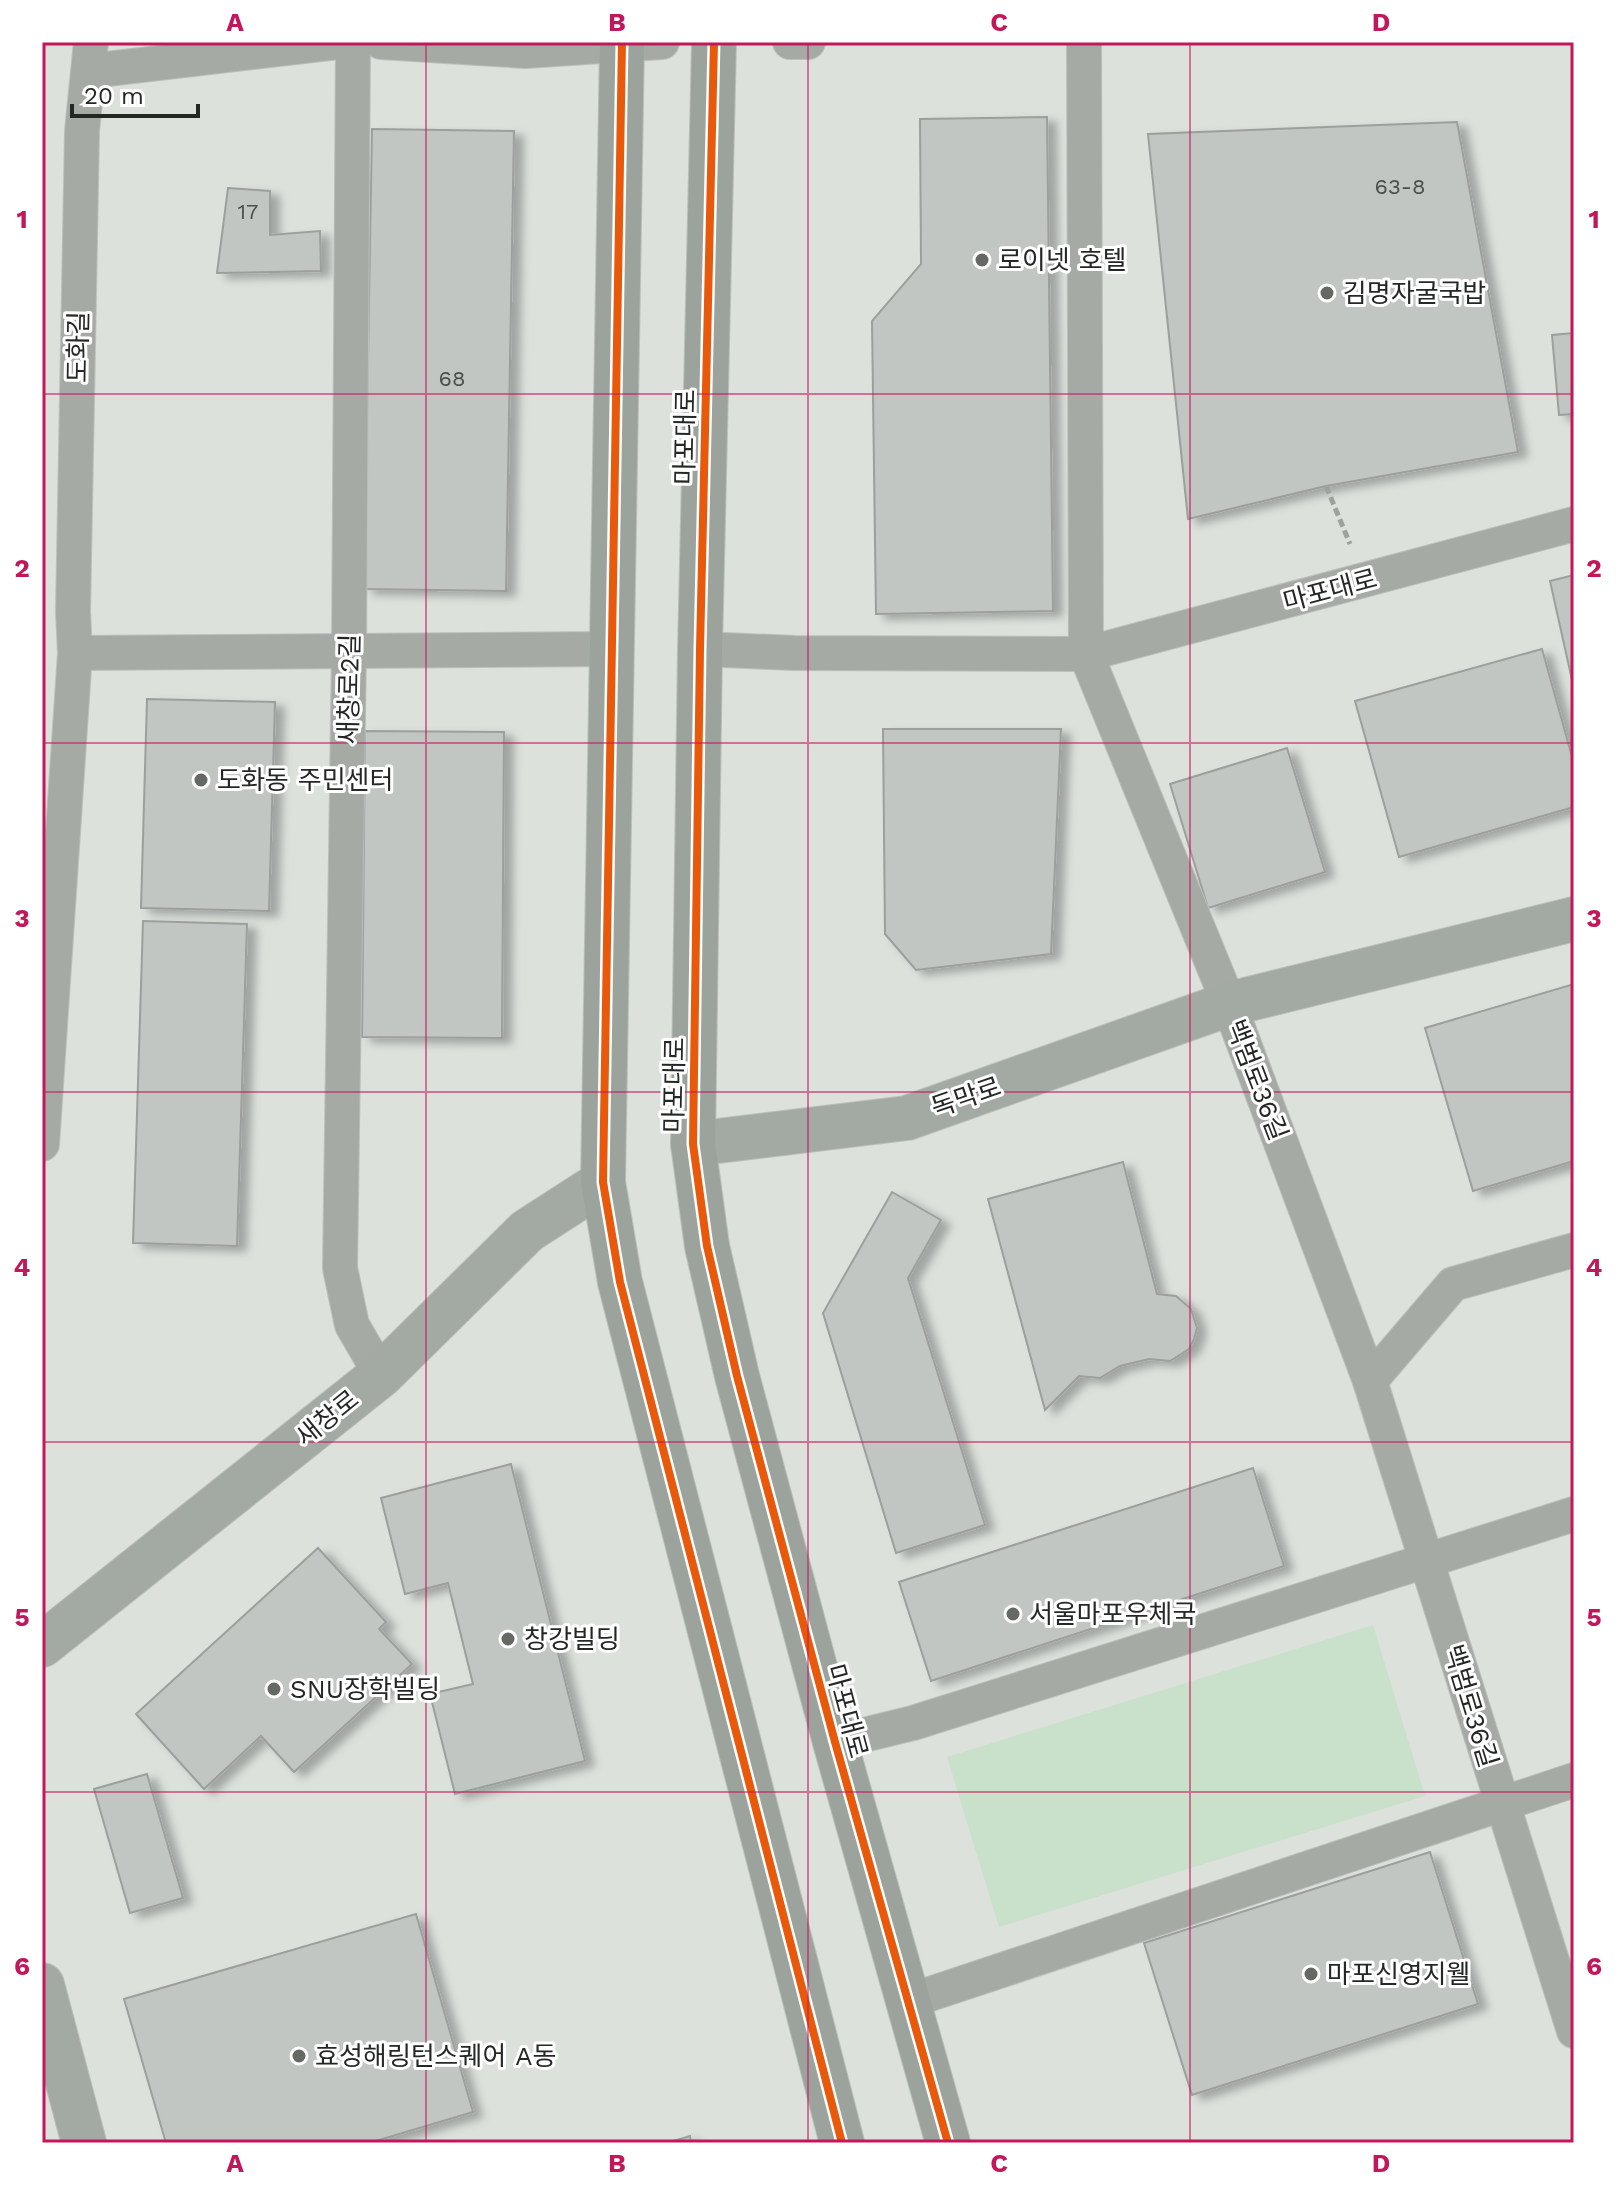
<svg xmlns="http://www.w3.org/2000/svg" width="1616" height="2185" font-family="'Work Sans','Noto Sans KR',sans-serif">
<defs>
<filter id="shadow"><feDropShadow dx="9" dy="5" stdDeviation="4" flood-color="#0004"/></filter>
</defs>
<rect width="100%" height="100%" fill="#dce1dc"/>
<path fill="#c9e0ca" d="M1373 1625 1425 1796 999 1927 947 1757Z"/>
<g fill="#c2c6c2" stroke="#9c9f9c" stroke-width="2" filter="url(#shadow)">
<path d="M1047 117 1053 611 876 614 872 321 921 264 920 119Z"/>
<path d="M1457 122 1518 452 1326 486 1188 519 1148 134Z"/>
<path d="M372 129 514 131 506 591 364 589Z"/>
<path d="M228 188 270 191V235L320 231 321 271 217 273Z"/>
<path d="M1574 333V414L1559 415 1552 335Z"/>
<path d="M1574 575V689L1550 581Z"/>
<path d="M1542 649 1574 764V807L1399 857 1355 701Z"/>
<path d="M147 699 275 702 269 911 141 908Z"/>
<path d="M883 729H1061L1051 954 916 970 885 934Z"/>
<path d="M365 731 504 732 502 1038 362 1037Z"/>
<path d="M1287 748 1325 872 1208 908 1170 784Z"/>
<path d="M143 921 247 924 237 1246 133 1243Z"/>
<path d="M1574 984V1161L1473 1191 1425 1028Z"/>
<path d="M1123 1162 1157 1294 1176 1296 1191 1309 1197 1328 1194 1339 1189 1349 1170 1361 1149 1359 1120 1366 1100 1378 1079 1376 1045 1410 988 1199Z"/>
<path d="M892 1192 941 1220 908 1278 985 1525 896 1553 823 1313Z"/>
<path d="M511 1464 585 1761 455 1794 430 1694 473 1684 448 1583 405 1594 381 1498Z"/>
<path d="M1253 1468 1284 1566 931 1681 899 1582Z"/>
<path d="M318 1548 386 1622 379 1629 412 1664 294 1772 261 1736 204 1789 136 1714Z"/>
<path d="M147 1774 183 1898 130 1913 94 1789Z"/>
<path d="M1430 1852 1478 2004 1192 2095 1144 1943Z"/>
<path d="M416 1914 473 2112 369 2143H166L124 1999Z"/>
<path d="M690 2136 691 2143H667Z"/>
</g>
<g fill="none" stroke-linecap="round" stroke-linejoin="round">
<g stroke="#bcbfbc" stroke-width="36">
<g id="street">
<path d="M353 42 349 650 340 1268 352 1325 381 1375"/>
<path d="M381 42 525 51 662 42"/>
<path d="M790 42H808"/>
<path d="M1084 42 1086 654 1229 1004 1370 1381 1574 2031"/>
<path d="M90 71 338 42"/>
<path d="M700 649 795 653 1086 654 1574 524"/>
<path d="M75 653 611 649"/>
<path d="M42 1144 75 653 73 612 82 131 91 42"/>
<path d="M1370 1381 1453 1284 1574 1250"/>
<path d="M835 1742 913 1723 1574 1514"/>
<path d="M909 2001 1574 1780"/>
</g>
</g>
<g stroke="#bcbfbc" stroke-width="46">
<g id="secondary">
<path d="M693 1144 907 1118 1229 1004 1574 919"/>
<path d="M42 1645 381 1375 527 1231 603 1182"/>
<path d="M42 1985 84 2143"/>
</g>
</g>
<g stroke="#bcbfbc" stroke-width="46">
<g id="primary">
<path d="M622 42 603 1182 620 1282 842 2143"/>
<path d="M714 42 700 649 693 1144 707 1246 737 1376 835 1742 948 2143"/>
</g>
</g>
<path stroke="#9ea29e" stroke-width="5" stroke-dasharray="8 4" stroke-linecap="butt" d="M1326 486 1350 544"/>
<use href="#street" stroke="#a5aaa5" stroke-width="34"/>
<use href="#secondary" stroke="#a3a9a3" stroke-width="44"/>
<use href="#primary" stroke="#9ca39c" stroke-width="44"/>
<g stroke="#fff" stroke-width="13">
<g id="cycleway">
<path d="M622 42 603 1182 620 1282 842 2143"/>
<path d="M714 42 700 649 693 1144 707 1246 737 1376 835 1742 948 2143"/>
</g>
</g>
<use href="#cycleway" stroke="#e8590c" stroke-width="8"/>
</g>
<path fill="none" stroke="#c2185b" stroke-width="2" stroke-opacity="0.55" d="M426 42V2143M808 42V2143M1190 42V2143M42 394H1574M42 743H1574M42 1092H1574M42 1442H1574M42 1792H1574"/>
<g fill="#646964" stroke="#fff" stroke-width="3">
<circle cx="982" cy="260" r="8"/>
<circle cx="1327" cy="293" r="8"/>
<circle cx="201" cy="780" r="8"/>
<circle cx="1013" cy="1614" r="8"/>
<circle cx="508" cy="1639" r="8"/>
<circle cx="274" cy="1689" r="8"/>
<circle cx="1311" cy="1974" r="8"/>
<circle cx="299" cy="2056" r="8"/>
</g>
<g text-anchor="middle" stroke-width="6" stroke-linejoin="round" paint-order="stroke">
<g font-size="22" fill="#4c504c">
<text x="1400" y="194">63-8</text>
<text x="248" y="219">17</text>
<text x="452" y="386">68</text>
</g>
<g font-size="26" fill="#242824" stroke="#fff" text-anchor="start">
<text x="998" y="269">로이넷 호텔</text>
<text x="1343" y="302">김명자굴국밥</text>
<text x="217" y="789">도화동 주민센터</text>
<text x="1029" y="1623">서울마포우체국</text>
<text x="524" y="1648">창강빌딩</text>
<text x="290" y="1698">SNU장학빌딩</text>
<text x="1327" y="1983">마포신영지웰</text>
<text x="315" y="2065">효성해링턴스퀘어 A동</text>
</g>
<g font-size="26" fill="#242824" stroke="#fff">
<text transform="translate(78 347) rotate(-89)" y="9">도화길</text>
<text transform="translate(685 437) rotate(-89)" y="9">마포대로</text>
<text transform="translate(1330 590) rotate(-15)" y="9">마포대로</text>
<text transform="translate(349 689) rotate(-89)" y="9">새창로2길</text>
<text transform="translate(1257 1080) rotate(69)" y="9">백범로36길</text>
<text transform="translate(674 1085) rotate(-89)" y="9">마포대로</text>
<text transform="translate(966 1097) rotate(-19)" y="9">독막로</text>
<text transform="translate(327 1418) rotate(-39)" y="9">새창로</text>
<text transform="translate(1471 1706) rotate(73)" y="9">백범로36길</text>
<text transform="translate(847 1711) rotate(75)" y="9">마포대로</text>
</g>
</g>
<rect width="1616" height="2185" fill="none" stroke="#ffffff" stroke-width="88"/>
<path d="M72 104v12h126v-12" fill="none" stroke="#242824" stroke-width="4"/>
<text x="84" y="104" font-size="24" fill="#242824" stroke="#ffffff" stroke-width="6" paint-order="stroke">20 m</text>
<rect x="44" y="44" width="1528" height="2097" fill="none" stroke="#c2185b" stroke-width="3"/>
<g font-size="26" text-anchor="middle" font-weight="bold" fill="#c2185b">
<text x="235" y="31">A</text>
<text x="617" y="31">B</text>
<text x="999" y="31">C</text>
<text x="1381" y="31">D</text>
<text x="22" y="228">1</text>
<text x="1594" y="228">1</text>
<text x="22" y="577">2</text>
<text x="1594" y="577">2</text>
<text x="22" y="927">3</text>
<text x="1594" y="927">3</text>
<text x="22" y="1276">4</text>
<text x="1594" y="1276">4</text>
<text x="22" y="1626">5</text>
<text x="1594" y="1626">5</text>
<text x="22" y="1975">6</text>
<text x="1594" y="1975">6</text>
<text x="235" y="2172">A</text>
<text x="617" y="2172">B</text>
<text x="999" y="2172">C</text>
<text x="1381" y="2172">D</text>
</g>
</svg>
